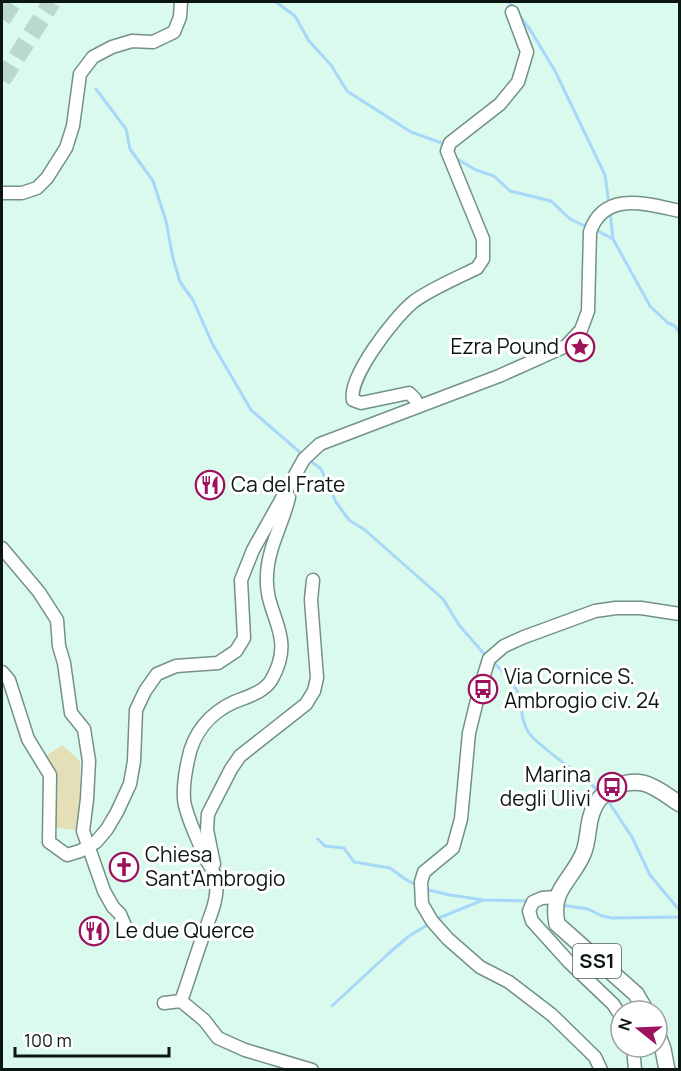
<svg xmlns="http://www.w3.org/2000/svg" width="681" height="1071" font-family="Manrope,sans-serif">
<rect width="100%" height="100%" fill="#dafaee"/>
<path fill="#e5dfb8" d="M62 745 80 761V783H88L83 831 49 827 50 775 40 760Z"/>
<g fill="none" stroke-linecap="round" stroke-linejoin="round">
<g stroke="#a7d7f9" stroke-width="3">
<path d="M276 2 295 16 309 41 331 65 347 91 411 132 447 145"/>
<path d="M509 2 515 9"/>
<path d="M519 15 531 31 555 71 605 175 609 205"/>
<path d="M96 89 126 129 130 149 153 181 166 221 173 258 180 282 193 300 212 343 251 410 303 455"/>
<path d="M453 152 457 159 476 170 494 176 510 191 551 201 570 219 587 227"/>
<path d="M610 211 613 239"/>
<path d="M594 229 613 239 650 306 668 323 675 326 680 334"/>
<path d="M308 459 321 469 336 502 349 520 365 530 443 599 459 625 486 656"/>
<path d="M491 660C501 669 519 688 521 702 522 714 522 722 529 733 538 746 577 772 591 784L599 792"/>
<path d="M606 798 632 837 650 875 680 911"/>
<path d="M318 839 325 846 344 848 354 862 390 868 405 879 418 886"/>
<path d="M424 889 450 895 484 900 530 901"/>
<path d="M561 905 588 909 602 916 612 918 680 917"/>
<path d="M434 920 483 900"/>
<path d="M332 1006 388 954 409 936 429 924"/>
</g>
<g stroke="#bbd8cd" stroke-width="18" stroke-dasharray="18 9" stroke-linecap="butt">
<path d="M2 19 13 2"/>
<path d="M2 80 52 2"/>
</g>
<g stroke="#749186" stroke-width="15">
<g id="minor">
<path d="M2 193H22L37 188 47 178 66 148 73 126 80 74 93 57 112 47 132 41 153 42 174 32 180 17 181 2"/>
<path d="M418 406 415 399 409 393 361 403 353 400C348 377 394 318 412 303 426 291 459 277 477 268L483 259V239L447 151 450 143 500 104 518 82 527 52 512 12"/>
<path d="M2 548 39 592 57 620 59 646 64 663 71 713 84 729 89 761 87 799 83 831 104 891 113 907 120 914 128 933"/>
<path d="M2 672 9 680 28 739 50 775 49 842 67 855 80 851 96 842 107 829 117 812 130 784 134 761 136 710 145 691 157 674 176 666 218 663 236 651 244 638 241 580 253 550 304 459 320 444 499 376 566 346 581 330 588 311 590 232C604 190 647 204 680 211"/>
<path d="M214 864 207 830 208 814 231 769 240 756 306 704 314 691 317 678 311 600 313 580"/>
<path d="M556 897 542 898 533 902 529 911 532 921 569 962 613 1004 621 1016"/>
<path d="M181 1001C189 979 195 958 203 936 209 918 219 900 216 880 215 871 207 863 204 855 198 840 190 824 186 809 181 795 185 774 188 760 193 733 210 713 234 702 247 697 265 692 272 679 297 634 264 616 267 575 268 547 283 524 289 497"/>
<path d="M164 1003 181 1001 204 1020 218 1038 245 1050 312 1070"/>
<path d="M633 1047 635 1070"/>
<path d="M601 1070 595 1057 552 1015 509 982 480 967 448 939 432 921 422 904 421 882 424 872 453 848 456 837 461 819 469 733 480 688 489 659 504 646 524 637 595 611 616 608H641L680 614"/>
</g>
</g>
<g stroke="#749186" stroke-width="18">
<g id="major">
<path d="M646 1011 636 994 557 924C550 889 570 883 583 854 589 840 587 826 592 813 598 792 622 779 643 783 656 786 669 797 680 804"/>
<path d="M657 1033 663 1049 667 1070"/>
</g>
</g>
<use href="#minor" stroke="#fff" stroke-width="12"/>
<use href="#major" stroke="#fff" stroke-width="15"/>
</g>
<defs>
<g id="sight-ring" transform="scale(1.5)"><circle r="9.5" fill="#fff" stroke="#9e115d" stroke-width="1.5"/><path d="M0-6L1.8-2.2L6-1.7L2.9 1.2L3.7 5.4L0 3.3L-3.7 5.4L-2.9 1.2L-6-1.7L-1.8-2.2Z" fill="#9e115d"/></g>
<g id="restaurant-ring" transform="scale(1.5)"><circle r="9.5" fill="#fff" stroke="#9e115d" stroke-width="1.5"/><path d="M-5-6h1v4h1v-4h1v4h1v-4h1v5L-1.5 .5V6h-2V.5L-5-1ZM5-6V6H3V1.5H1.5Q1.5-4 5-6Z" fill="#9e115d"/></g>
<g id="bus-ring" transform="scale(1.5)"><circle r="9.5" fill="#fff" stroke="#9e115d" stroke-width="1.5"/><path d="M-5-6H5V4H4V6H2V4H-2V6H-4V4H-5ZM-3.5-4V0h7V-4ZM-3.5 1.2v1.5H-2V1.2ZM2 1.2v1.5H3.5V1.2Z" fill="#9e115d"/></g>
<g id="church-ring" transform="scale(1.5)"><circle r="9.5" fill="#fff" stroke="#9e115d" stroke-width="1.5"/><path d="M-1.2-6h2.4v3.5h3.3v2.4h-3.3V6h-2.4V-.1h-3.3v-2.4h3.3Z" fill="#9e115d"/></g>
</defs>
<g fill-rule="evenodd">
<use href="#sight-ring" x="580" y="347"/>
<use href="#restaurant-ring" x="210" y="485"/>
<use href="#bus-ring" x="483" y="689"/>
<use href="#bus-ring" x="612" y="787"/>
<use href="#church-ring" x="124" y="867"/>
<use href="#restaurant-ring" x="94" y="931"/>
</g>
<g text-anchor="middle" stroke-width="6" stroke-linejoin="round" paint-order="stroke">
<rect fill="#fff" stroke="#555d5a" stroke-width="1.5" x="573" y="944" width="48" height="34" rx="4.5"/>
<g font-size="20" font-weight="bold" fill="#0c1713">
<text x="597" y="968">SS1</text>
</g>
<g font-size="21" fill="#0c1713" stroke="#fff" text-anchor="start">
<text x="559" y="354" text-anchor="end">Ezra Pound</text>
<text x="231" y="492">Ca del Frate</text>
<text x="504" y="684">Via Cornice S.<tspan x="504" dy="24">Ambrogio civ. 24</tspan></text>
<text x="591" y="782" text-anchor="end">Marina<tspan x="591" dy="24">degli Ulivi</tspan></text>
<text x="145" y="862">Chiesa<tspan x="145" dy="24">Sant'Ambrogio</tspan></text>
<text x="115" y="938">Le due Querce</text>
</g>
</g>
<rect width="681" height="1071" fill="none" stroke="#0c1713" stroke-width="6"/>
<g transform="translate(639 1029) rotate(288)"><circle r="28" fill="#ffffff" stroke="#9ea2a1" stroke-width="1.5"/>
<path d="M0-4.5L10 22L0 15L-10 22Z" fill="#9e115d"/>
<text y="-9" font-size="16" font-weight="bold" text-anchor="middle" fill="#0c1713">N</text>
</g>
<path d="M15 1047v9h154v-9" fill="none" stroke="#0c1713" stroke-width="3"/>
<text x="24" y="1047" font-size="18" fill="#0c1713" stroke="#ffffff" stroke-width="4.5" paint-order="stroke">100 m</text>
</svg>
